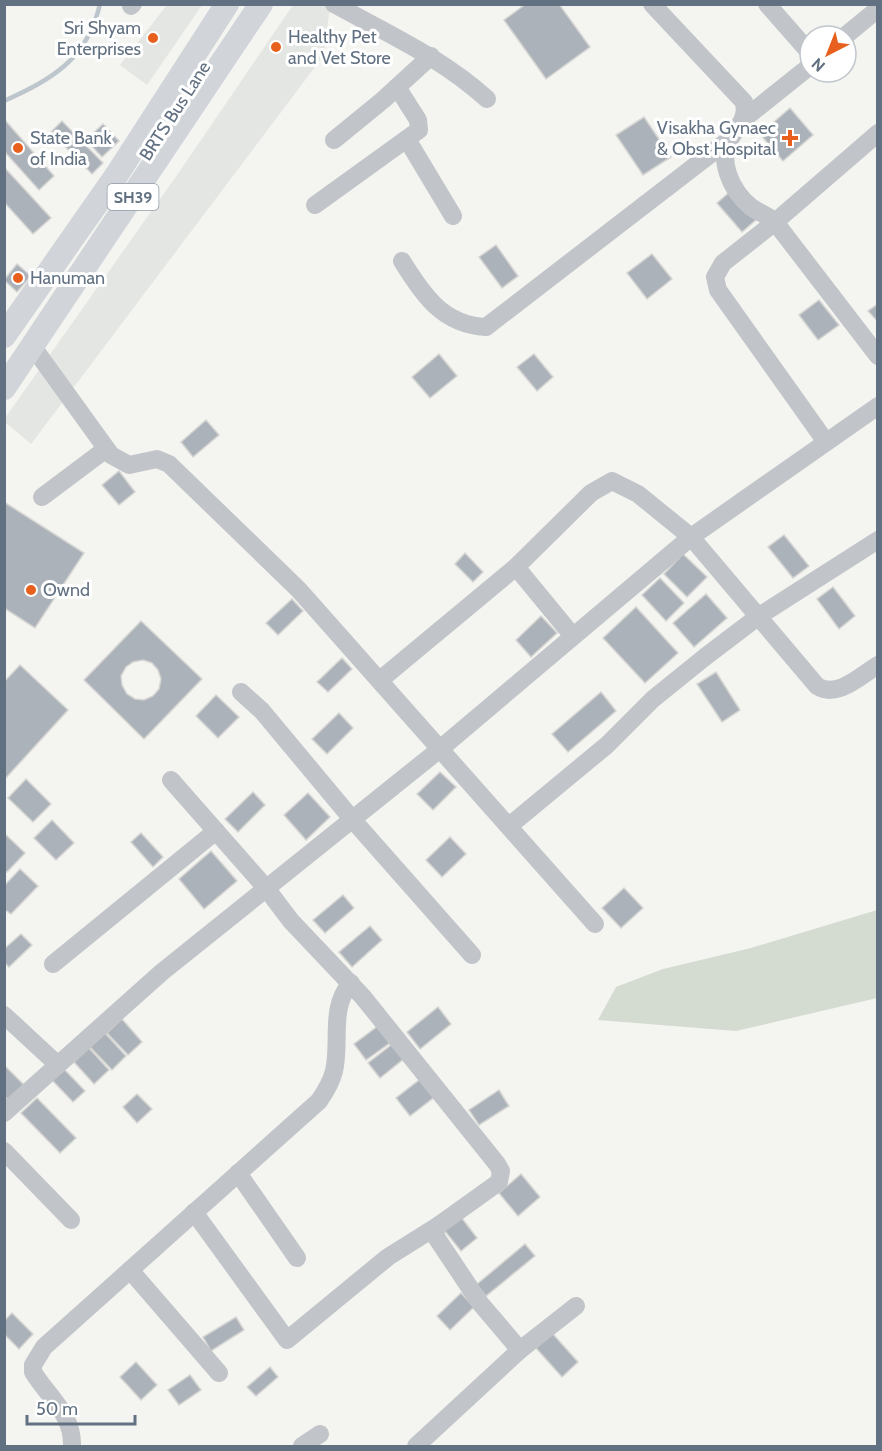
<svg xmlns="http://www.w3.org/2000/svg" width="882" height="1451" font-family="Cabin,sans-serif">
<rect width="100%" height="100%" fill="#f4f4f0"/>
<g fill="#e4e6e3">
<path d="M167 5H202L147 85 120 65Z"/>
<path d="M293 5H335L329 14 324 55 31 444 5 422V418L182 168Z"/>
</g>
<path fill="#d4dbd1" d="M877 910V998L736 1031 598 1020 616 987 663 969 751 948Z"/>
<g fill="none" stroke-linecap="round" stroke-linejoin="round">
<path stroke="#bcc6cc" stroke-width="4.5" d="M4 101C52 79 87 60 100 4"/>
</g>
<g fill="#acb2b9" stroke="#d5d5d3" stroke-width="1.5" fill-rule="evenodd">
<path d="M526 4H559L590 47 546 79 504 20Z"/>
<path d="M790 108 813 135 783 161 760 134Z"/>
<path d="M644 117 671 157 643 175 616 135Z"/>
<path d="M4 119 54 176 39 190 4 151Z"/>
<path d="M62 121 103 163 92 174 51 132Z"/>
<path d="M103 124 119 141 102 157 86 140Z"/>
<path d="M4 167 51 218 33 234 4 202Z"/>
<path d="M732 190 757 219 742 232 717 203Z"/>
<path d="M496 245 518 276 502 288 479 257Z"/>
<path d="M652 254 672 279 647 299 627 273Z"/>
<path d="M17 264 31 276 17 292 4 280Z"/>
<path d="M819 300 839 325 818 340 799 315Z"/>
<path d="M878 304V322L868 311Z"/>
<path d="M439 354 457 376 430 398 412 377Z"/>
<path d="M534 354 553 377 537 391 517 367Z"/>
<path d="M206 420 219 435 193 457 181 442Z"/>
<path d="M119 471 135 492 119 505 102 485Z"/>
<path d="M4 502 84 553 35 628 4 608Z"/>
<path d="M784 535 809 566 793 578 768 547Z"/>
<path d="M465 553 483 572 473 582 455 564Z"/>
<path d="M683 554 707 577 687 597 664 574Z"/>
<path d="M660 578 684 603 666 621 642 595Z"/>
<path d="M833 587 855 616 839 629 817 599Z"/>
<path d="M706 594 727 618 694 647 673 623Z"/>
<path d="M292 599 303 611 278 635 266 623Z"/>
<path d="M636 607 678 653 645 683 603 638Z"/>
<path d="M541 616 557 633 531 657 516 640Z"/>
<path d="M141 621 202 679 144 739 84 680ZM143 660 152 663 158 670 161 679 159 689 153 696 144 700 135 699 127 694 122 685 121 676 126 667 133 662Z"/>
<path d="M342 658 352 669 328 692 317 682Z"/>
<path d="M20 665 68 710 4 780V682Z"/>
<path d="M716 672 740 710 722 722 697 684Z"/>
<path d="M601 692 616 711 568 752 552 734Z"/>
<path d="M216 695 239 717 218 738 196 716Z"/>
<path d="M339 713 353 728 327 754 312 739Z"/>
<path d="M440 772 456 787 433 810 417 794Z"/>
<path d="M26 779 51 804 33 822 8 798Z"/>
<path d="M253 792 265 805 238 832 225 819Z"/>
<path d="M308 793 330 817 306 840 284 815Z"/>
<path d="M52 820 74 843 56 860 34 838Z"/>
<path d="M4 833 25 853 7 872 4 870Z"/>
<path d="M141 833 163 857 153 867 131 842Z"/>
<path d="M450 837 466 854 442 877 426 860Z"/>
<path d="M211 851 237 881 204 909 179 879Z"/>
<path d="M20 869 38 886 11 914 4 909V886Z"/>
<path d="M624 888 643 908 621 928 602 908Z"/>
<path d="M343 895 354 908 325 933 313 920Z"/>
<path d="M370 926 382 940 352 967 339 952Z"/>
<path d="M21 934 32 945 9 967 4 962V949Z"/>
<path d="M438 1007 451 1024 420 1049 407 1032Z"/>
<path d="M122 1019 142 1042 128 1055 107 1033Z"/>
<path d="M382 1023 394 1040 366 1060 354 1044Z"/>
<path d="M105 1033 126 1056 112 1070 90 1047Z"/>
<path d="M395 1042 406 1057 380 1078 368 1063Z"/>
<path d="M89 1048 109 1070 94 1084 74 1062Z"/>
<path d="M4 1065 26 1087 11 1102 4 1096Z"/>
<path d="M64 1069 85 1091 73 1102 52 1080Z"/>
<path d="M423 1077 437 1095 410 1116 396 1098Z"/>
<path d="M499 1090 509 1106 479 1125 469 1110Z"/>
<path d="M137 1094 152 1109 137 1123 123 1107Z"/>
<path d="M37 1098 76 1138 60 1153 21 1113Z"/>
<path d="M521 1174 540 1197 518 1216 499 1193Z"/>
<path d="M461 1217 477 1238 461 1251 444 1230Z"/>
<path d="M525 1244 535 1256 486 1296 476 1285Z"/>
<path d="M461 1293 474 1307 450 1330 437 1316Z"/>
<path d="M12 1313 33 1334 19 1349 4 1334V1321Z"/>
<path d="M236 1317 244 1330 211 1351 203 1337Z"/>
<path d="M552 1333 578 1362 562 1377 536 1348Z"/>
<path d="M136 1362 157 1385 141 1400 120 1377Z"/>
<path d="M270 1367 278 1377 256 1396 247 1387Z"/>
<path d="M190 1375 201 1390 179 1405 168 1390Z"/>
</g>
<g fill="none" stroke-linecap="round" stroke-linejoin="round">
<g stroke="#c1c4c8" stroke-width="18">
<path d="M334 4C388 34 442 58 487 99"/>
<path d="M652 4 744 102C747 118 740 124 732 136 716 158 731 191 751 207 759 213 768 215 775 222L878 356"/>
<path d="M767 4 810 53"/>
<path d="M131 6 133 4"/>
<path d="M845 36 878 9"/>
<path d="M745 118 810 66"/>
<path d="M334 140 383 100 431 56"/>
<path d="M408 141 453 216"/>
<path d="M315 205 419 130 418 120 397 87"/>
<path d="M402 261C423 295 443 325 486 327L730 139"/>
<path d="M33 347 111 455 129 465 157 459 169 464 299 590 595 924"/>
<path d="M826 442 718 290 715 277 723 263 775 222 878 133"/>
<path d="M42 497 106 449"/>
<path d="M516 567 572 635"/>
<path d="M380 680 516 567 591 493 612 481 638 494 691 537 817 686C837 699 860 676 878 665"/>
<path d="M241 692 262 711 352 819 472 955"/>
<path d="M171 780 266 888 291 921 363 997 497 1164 501 1171 499 1182 439 1225 434 1234 480 1303 520 1350"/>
<path d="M509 826 607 745 653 699 705 657 759 616 878 540"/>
<path d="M53 964 216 831"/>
<path d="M4 1015 58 1065"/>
<path d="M4 1113 162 972 440 749 691 537 878 406"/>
<path d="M4 1151 71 1220"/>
<path d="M238 1173 297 1258"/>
<path d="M194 1212 287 1340 388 1257 439 1225"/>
<path d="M130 1270 219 1373"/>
<path d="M72 1446C73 1414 49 1398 33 1372V1365L44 1347 319 1101C326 1091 331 1083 334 1071 341 1041 329 1008 351 983"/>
<path d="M302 1446 320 1434"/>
<path d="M416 1446 520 1350 576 1306"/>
</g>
<g stroke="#d1d5da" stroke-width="24">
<path d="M4 336 116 176 227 4"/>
<path d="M4 388 261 4"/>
</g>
</g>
<g fill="#e7601d" stroke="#fff" stroke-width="2">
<circle cx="153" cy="38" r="6"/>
<circle cx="276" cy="47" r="6"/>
<path d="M787 129h6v6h6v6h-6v6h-6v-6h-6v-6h6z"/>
<circle cx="18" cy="148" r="6"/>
<circle cx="18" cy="278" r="6"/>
<circle cx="31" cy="590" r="6"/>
</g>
<g text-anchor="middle" stroke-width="6" stroke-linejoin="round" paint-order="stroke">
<rect fill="#fff" stroke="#919ca8" stroke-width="1.5" x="107.5" y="184" width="51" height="26" rx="4.5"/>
<g font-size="16" font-weight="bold" fill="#627182">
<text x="133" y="203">SH39</text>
</g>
<g font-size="18" fill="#627182" stroke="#fff" text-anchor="start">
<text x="141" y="34" text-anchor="end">Sri Shyam<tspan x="141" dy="21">Enterprises</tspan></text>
<text x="288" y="43">Healthy Pet<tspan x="288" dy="21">and Vet Store</tspan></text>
<text x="776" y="134" text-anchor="end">Visakha Gynaec<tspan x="776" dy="21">&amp; Obst Hospital</tspan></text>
<text x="30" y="144">State Bank<tspan x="30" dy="21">of India</tspan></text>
<text x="30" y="284">Hanuman</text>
<text x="43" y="596">Ownd</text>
</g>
<g font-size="18" fill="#627182" stroke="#fff">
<text transform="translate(175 111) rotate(-57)" y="6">BRTS Bus Lane</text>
</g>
</g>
<rect width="882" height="1451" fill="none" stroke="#627182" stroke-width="12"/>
<g transform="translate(828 54) rotate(222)"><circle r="28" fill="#ffffff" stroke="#c0c6cd" stroke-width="1.5"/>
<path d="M0-4.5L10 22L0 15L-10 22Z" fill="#e7601d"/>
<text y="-9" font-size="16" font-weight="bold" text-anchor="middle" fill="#627182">N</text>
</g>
<path d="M27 1415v9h108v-9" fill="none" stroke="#627182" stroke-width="3"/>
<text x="36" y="1415" font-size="18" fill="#627182" stroke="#ffffff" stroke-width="4.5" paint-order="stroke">50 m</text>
</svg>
